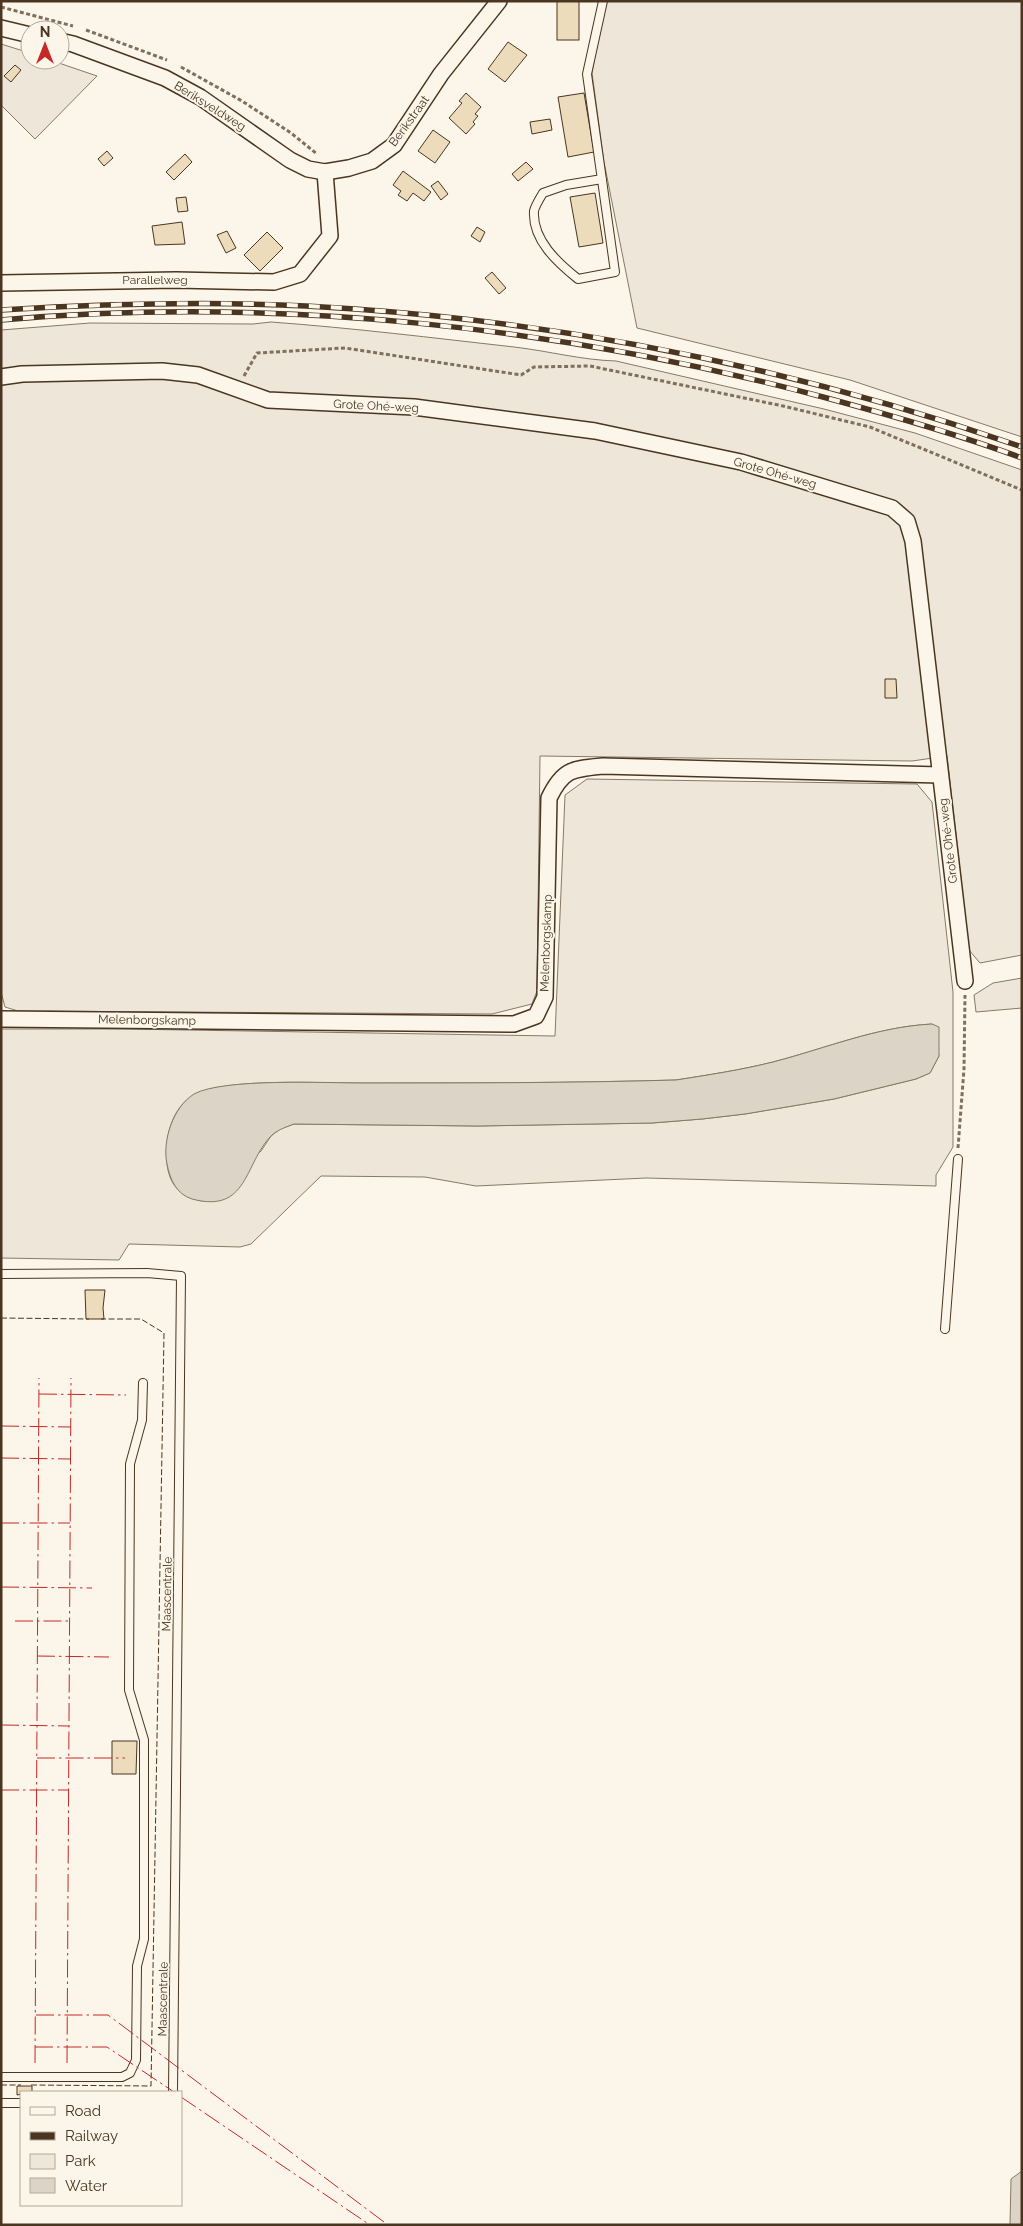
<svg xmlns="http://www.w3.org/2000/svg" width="1023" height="2226" font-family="Raleway,sans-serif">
<rect width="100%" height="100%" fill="#fbf6e9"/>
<g fill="#ede6d9" stroke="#887966" fill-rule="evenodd">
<path d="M605 1H1022V437L850 380 637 328 604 162 592 73Z"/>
<path d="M1 44 30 53V60H50L97 76 35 139 1 105Z"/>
<path d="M271 322C353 328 434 338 514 347 549 351 581 360 616 361L824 409 915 433 1022 470V955L980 963 969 950 947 756 912 761 540 756 537 991 532 1004 492 1014 18 1011 5 1007 1 992V330L90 323 253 324Z"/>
<path d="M587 779 917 784 932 802 953 992V1147L936 1175V1186L646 1178 476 1186 425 1177 321 1176 251 1244 240 1247 129 1244 119 1260 1 1258V1029H124L555 1036 565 795ZM932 1024 939 1056 930 1073 916 1079 834 1099 745 1114 702 1119 652 1123 478 1126 294 1124 280 1129 271 1136 261 1151 202 1201C184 1197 172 1189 168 1170 163 1145 169 1107 196 1094 229 1078 318 1083 357 1083 463 1083 570 1083 676 1080 708 1075 741 1070 773 1062 827 1048 876 1027 932 1024Z"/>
<path d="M1022 978V1008L976 1012 974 995 993 983Z"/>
</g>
<g fill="#dcd4c6" stroke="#887966">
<path d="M932 1024 939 1027V1056L930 1073 916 1079 834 1099 745 1114 702 1119 652 1123 478 1126 294 1124C286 1127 277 1130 271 1136 244 1164 248 1214 192 1199 176 1194 170 1179 167 1164 162 1141 173 1107 194 1094 223 1078 326 1083 363 1083 467 1083 571 1083 676 1080 708 1075 741 1070 773 1062 827 1048 876 1027 932 1024Z"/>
<path d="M1022 2171V2225H1010L1011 2179Z"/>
</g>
<g fill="#ecdcbc" stroke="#4a3520">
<rect x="557" y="1" width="22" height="39"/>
<path d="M508 42 527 55 505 82 488 69Z"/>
<path d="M15 65 21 70 11 82 4 76Z"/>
<path d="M466 93 481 107 475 114 478 116 473 122 475 124 466 134 449 118 462 103 459 101Z"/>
<path d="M584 93 594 152 568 157 558 97Z"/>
<path d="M550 119 552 130 532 134 530 122Z"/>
<path d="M433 130 450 142 435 163 418 151Z"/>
<path d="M107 151 113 158 104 166 98 159Z"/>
<path d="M185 154 192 162 174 180 166 172Z"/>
<path d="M526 162 533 169 518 181 512 174Z"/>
<path d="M403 171 431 192 424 201 413 193 407 201 398 195 401 191 393 185Z"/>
<path d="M438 181 448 194 441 200 431 186Z"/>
<path d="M595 193 603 243 579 247 570 197Z"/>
<path d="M186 197 188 211 178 212 176 198Z"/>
<path d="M182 222 185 244 155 245 152 226Z"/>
<path d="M477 227 485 232 480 242 471 236Z"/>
<path d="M227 231 236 248 226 253 217 235Z"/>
<path d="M267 232 283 248 260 271 244 255Z"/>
<path d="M492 272 506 288 499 294 485 278Z"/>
<path d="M885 679H896L897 698H885Z"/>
<path d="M85 1290H105L103 1308 104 1319H86Z"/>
<path d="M112 1741H137L136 1774H112Z"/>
<path d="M17 2086H32V2092L17 2095Z"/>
</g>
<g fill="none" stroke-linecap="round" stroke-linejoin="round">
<g stroke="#4a3520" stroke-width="10">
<g id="service">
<path d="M602 179 566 185 543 193C540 198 535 206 534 211 532 240 558 263 578 279L615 272 587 74 603 1"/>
<path d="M1 1274 147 1273 181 1276 173 2092"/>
<path d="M945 1329 958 1159"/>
<path d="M1 2077H122L130 2073 136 2060 137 1966 144 1939V1740L129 1690 130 1464 142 1420 143 1383"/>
<path d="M1 2103H21"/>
</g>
</g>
<g stroke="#4a3520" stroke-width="18">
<g id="minor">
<path d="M1 28 30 35"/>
<path d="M60 41 73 44 165 78 200 97 290 160 308 169 325 172 349 168 372 161 394 145 441 74 499 1"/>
<path d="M1 283 176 280 274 282 300 274 330 236 325 172"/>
<path d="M1 377 22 374 162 371 198 375 268 400 414 407 595 431 741 462 892 508 907 521 913 541 965 981"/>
<path d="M1 1019 514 1024 536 1016 545 997 549 798C563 769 572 769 603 766L940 775"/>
</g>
</g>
<g stroke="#7f6f5c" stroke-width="3" stroke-dasharray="4 2.5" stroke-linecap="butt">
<path d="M1 7 73 26"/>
<path d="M86 30 167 60"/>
<path d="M181 67 242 101 291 133 317 154"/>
<path d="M244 376 257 353 345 348 521 375 534 367 590 366 783 406 870 427 1022 490"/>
<path d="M958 1148 964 1069 965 995"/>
</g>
<use href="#service" stroke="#fbf6e9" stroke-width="8"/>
<use href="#minor" stroke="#fbf6e9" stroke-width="15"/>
<g stroke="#4a3520" stroke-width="5.5">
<g id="rail">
<path d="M1 310C119 303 237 300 355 309 584 325 806 372 1022 447"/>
<path d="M1 320C275 296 557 326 823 397 890 415 957 434 1022 458"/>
</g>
</g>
<use href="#rail" stroke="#fbf6e9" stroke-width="4" stroke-dasharray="11" stroke-linecap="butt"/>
<g stroke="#4a3520" stroke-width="1" stroke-dasharray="6 2.5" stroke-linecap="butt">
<path d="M1 1318 89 1319"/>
<path d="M1 2085H21"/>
<path d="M31 2085 151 2086 164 1333 141 1319H101"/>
</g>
<g stroke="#c62828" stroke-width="1" stroke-dasharray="18 4 2.5 4" stroke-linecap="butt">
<path d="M39 1394 126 1395"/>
<path d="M1 1426 71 1427"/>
<path d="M1 1458 70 1459"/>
<path d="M1 1523H70"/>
<path d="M1 1587 92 1588"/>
<path d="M15 1621H70"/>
<path d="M37 1656 109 1657"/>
<path d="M1 1725 69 1726"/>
<path d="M37 1758H125"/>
<path d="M1 1790H69"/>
<path d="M36 2015H108L388 2225"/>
<path d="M35 2047H107L174 2092"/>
<path d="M35 2063 39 1378"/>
<path d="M67 2063 71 1378"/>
<path d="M181 2097 370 2225"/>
</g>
</g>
<g text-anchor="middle" stroke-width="4" stroke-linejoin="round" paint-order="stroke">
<g font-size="12" fill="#4a3520" stroke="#fbf6e9">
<text transform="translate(210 106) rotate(32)" y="4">Beriksveldweg</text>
<text transform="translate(409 121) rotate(-54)" y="4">Berikstraat</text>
<text x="155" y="284">Parallelweg</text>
<text transform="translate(376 406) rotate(3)" y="4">Grote Ohé-weg</text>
<text transform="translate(775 473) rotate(16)" y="4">Grote Ohé-weg</text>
<text transform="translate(948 841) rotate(-97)" y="4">Grote Ohé-weg</text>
<text transform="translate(546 943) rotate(-88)" y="4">Melenborgskamp</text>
<text transform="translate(147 1020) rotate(1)" y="4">Melenborgskamp</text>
<text transform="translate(167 1594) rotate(-89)" y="4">Maascentrale</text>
<text transform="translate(163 1999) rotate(-89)" y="4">Maascentrale</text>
</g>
</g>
<rect width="1023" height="2226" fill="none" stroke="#4a3520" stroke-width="5"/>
<rect x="20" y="2091" width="162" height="115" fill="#fbf6e9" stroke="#b4a999"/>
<rect x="30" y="2107" width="25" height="8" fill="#fbf6e9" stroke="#b4a999"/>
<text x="65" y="2116" font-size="15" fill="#4a3520">Road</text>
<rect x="30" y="2132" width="25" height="8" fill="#4a3520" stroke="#b4a999"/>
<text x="65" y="2141" font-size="15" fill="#4a3520">Railway</text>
<rect x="30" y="2154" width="25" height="15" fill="#ede6d9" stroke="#b4a999"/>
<text x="65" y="2166" font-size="15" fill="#4a3520">Park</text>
<rect x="30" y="2178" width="25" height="15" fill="#dcd4c6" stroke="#b4a999"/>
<text x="65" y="2191" font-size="15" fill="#4a3520">Water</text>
<g transform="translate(45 45)"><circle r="24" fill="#fbf6e9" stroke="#b4a999"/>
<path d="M0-4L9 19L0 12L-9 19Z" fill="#c62828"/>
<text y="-8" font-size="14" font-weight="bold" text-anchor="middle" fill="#4a3520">N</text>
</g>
</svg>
